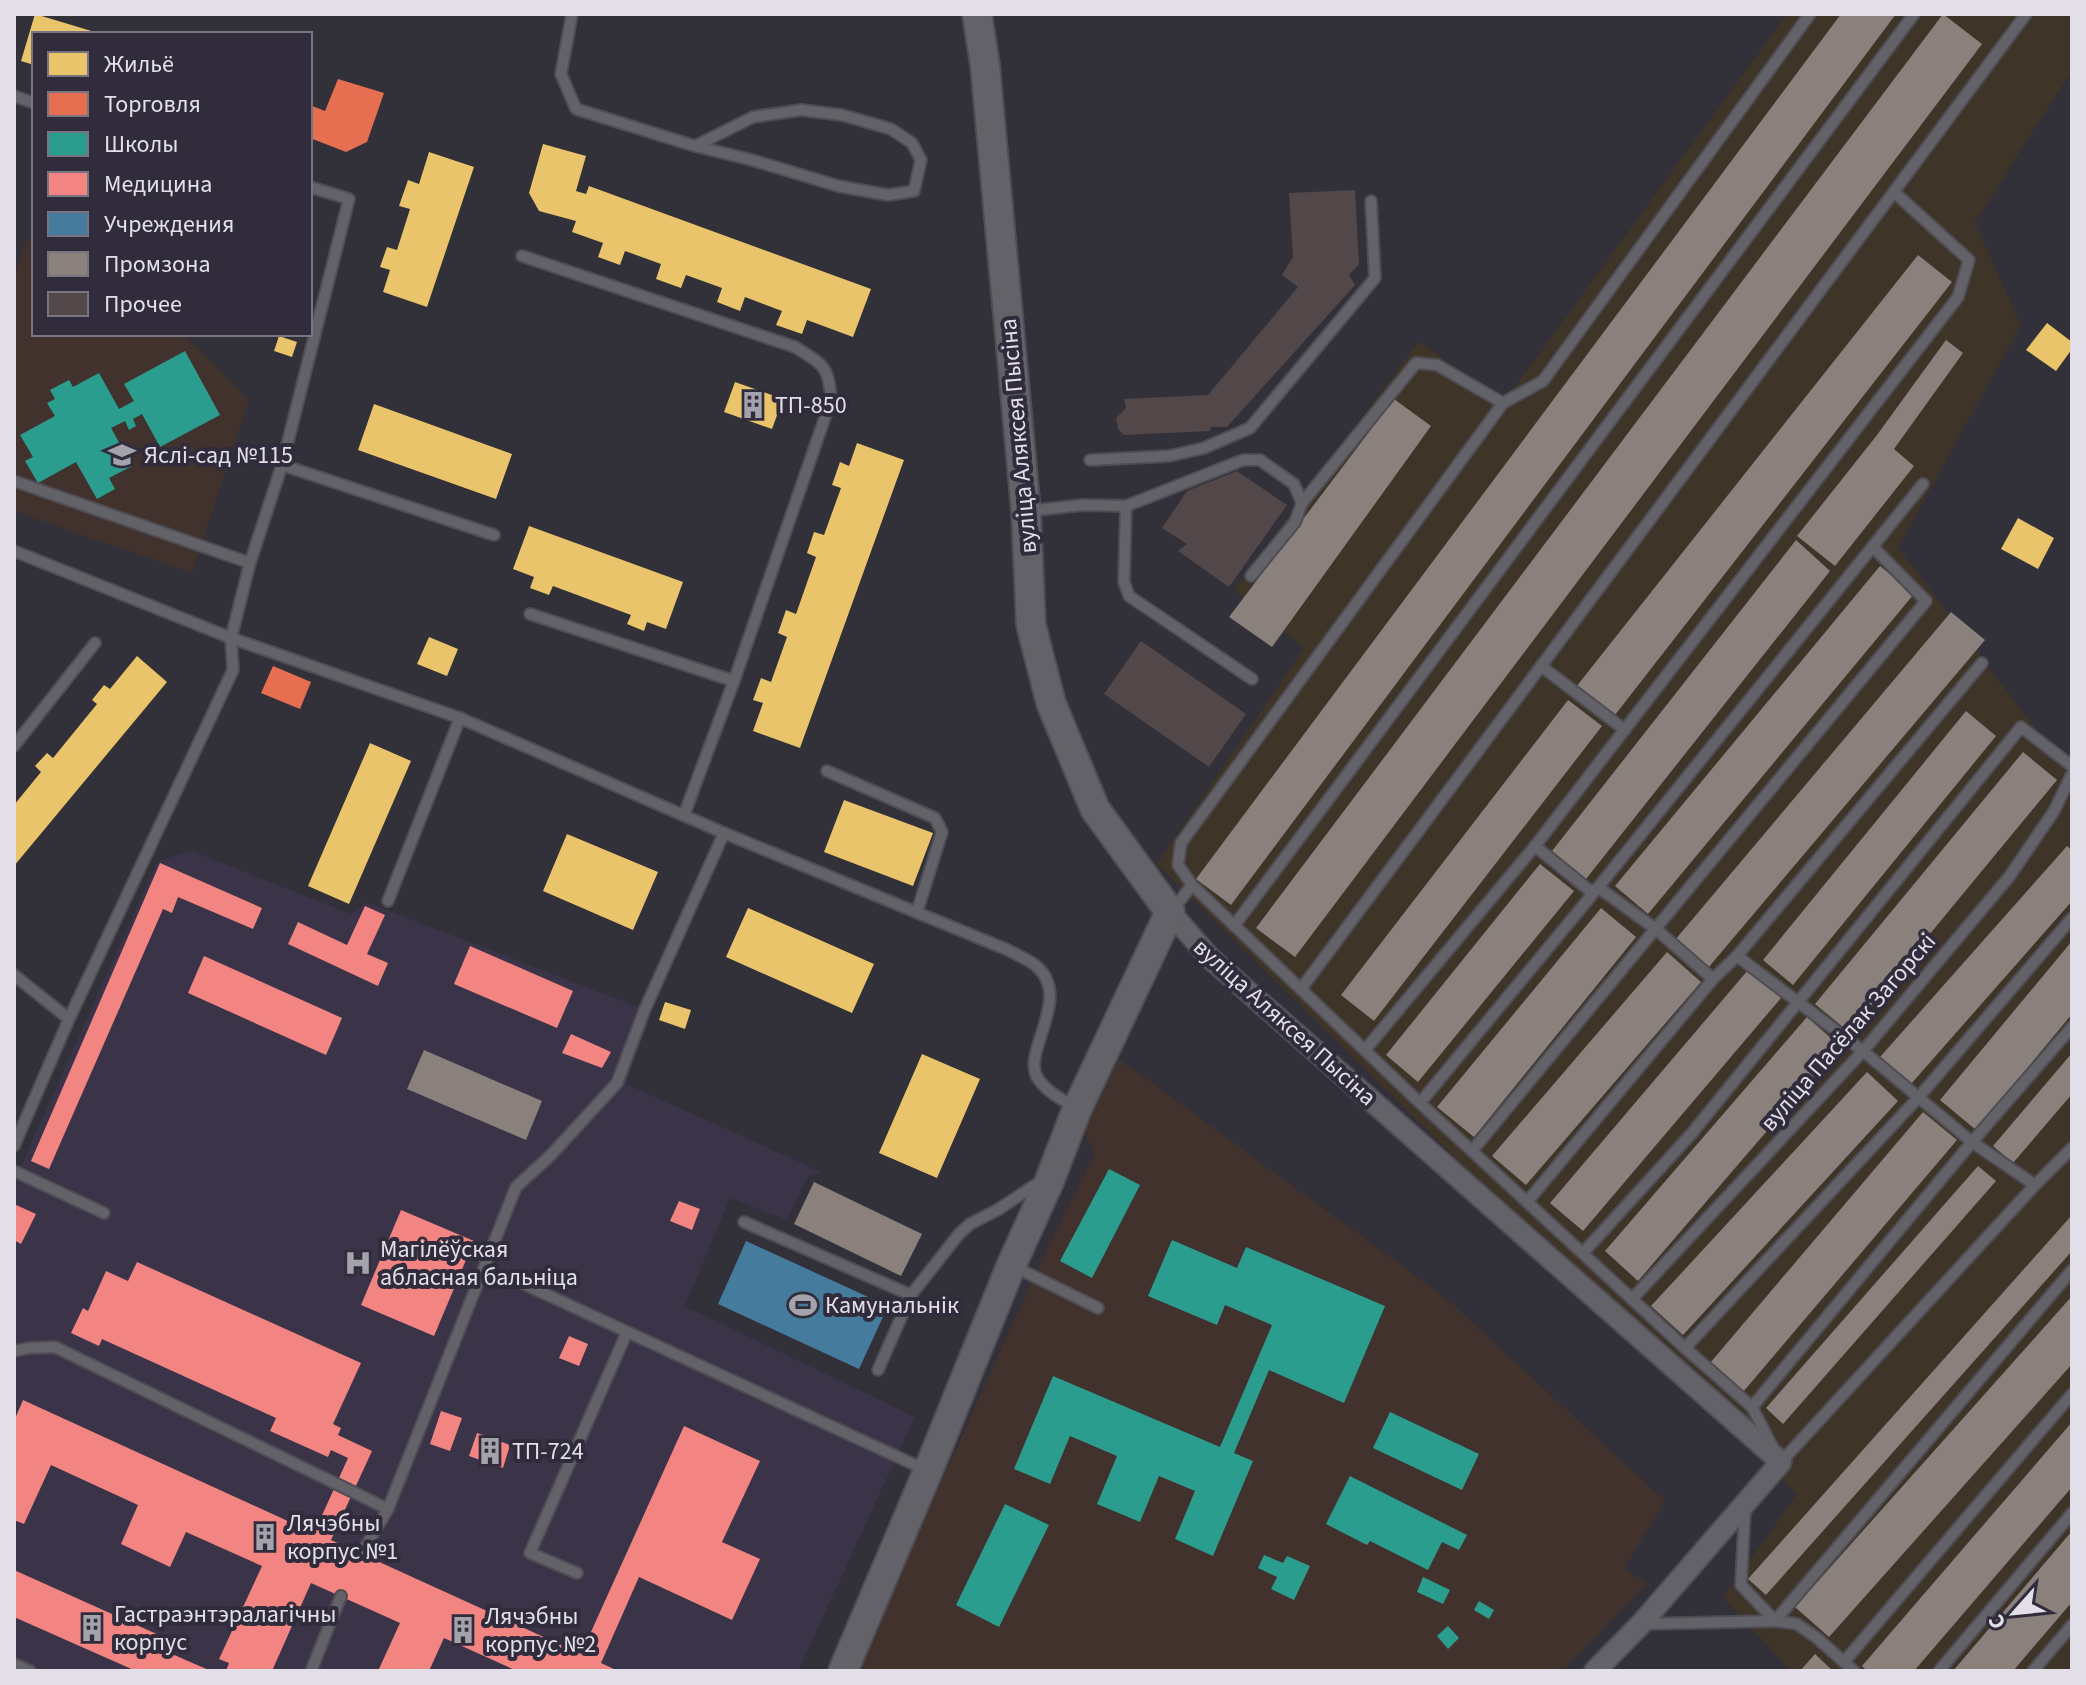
<svg xmlns="http://www.w3.org/2000/svg" width="2086" height="1685" font-family="'Source Sans 3',sans-serif">
<rect width="100%" height="100%" fill="#323038"/>
<path fill="#3b3448" d="M190 850 351 914 366 902 651 1012 626 1084 824 1173 808 1176 787 1220 730 1198 685 1306 915 1417 798 1671H14V1182L157 862Z"/>
<path fill="#3f3428" d="M1787 14H2072V70L1975 223 2021 325 1898 547 2072 777V1671H1791L1723 1598 1797 1494 1157 864 1304 648 1234 590 1419 341 1503 403Z"/>
<g fill="#42322e">
<path d="M34 235V334H184L249 400 192 573 14 511V277L27 239Z"/>
<path d="M1119 1059 1446 1298 1665 1501 1624 1569 1648 1584 1562 1671H856L1034 1276 1095 1154 1083 1131Z"/>
</g>
<g fill="#e9c46a">
<path d="M35 14 98 33V34H34V65L21 61Z"/>
<path d="M543 144 586 156 576 191 586 194 589 186 871 289 853 337 807 320 802 334 776 325 782 311 745 297 740 311 717 302 722 288 686 275 681 288 656 279 661 264 625 251 620 265 598 257 603 243 572 232 576 221 539 211 529 193Z"/>
<path d="M429 152 474 167 427 307 383 292 390 270 380 267 387 247 397 250 410 209 399 206 408 180 419 184Z"/>
<path d="M2047 323 2072 342V349L2056 371 2026 350Z"/>
<path d="M279 336 297 342 292 357 274 351Z"/>
<path d="M735 382 783 399 772 429 724 412Z"/>
<path d="M374 404 512 454 496 499 358 450Z"/>
<path d="M857 443 904 460 800 748 753 731 763 703 753 700 761 678 771 682 787 637 778 633 786 610 796 614 816 557 807 553 814 532 824 535 841 488 832 485 840 462 849 466Z"/>
<path d="M2018 518 2054 538 2038 569 2001 549Z"/>
<path d="M529 526 683 582 666 629 647 622 644 631 627 624 631 615 553 586 549 595 530 588 534 577 513 569Z"/>
<path d="M429 637 458 649 447 676 417 664Z"/>
<path d="M137 656 167 682 14 866V805L41 772 35 766 47 753 53 758 97 704 92 700 104 685 110 689Z"/>
<path d="M370 743 411 761 349 904 308 886Z"/>
<path d="M844 800 933 833 913 886 824 852Z"/>
<path d="M567 834 658 872 633 930 543 891Z"/>
<path d="M748 908 874 964 852 1013 726 957Z"/>
<path d="M665 1002 691 1010 685 1029 659 1020Z"/>
<path d="M922 1054 980 1079 937 1178 879 1153Z"/>
</g>
<g fill="#e76f51">
<path d="M338 79 384 93 367 142 346 152 310 138V113L312 106 325 111Z"/>
<path d="M273 666 311 682 300 709 261 693Z"/>
</g>
<g fill="#2a9d8f">
<path d="M185 351 220 415 160 447 142 414 133 419 136 426 129 430 125 421 111 428 132 466 109 478 115 489 97 499 76 462 38 483 25 461 33 457 20 435 55 416 47 403 55 399 50 390 69 380 73 387 99 373 119 409 134 401 124 384Z"/>
<path d="M1109 1169 1140 1185 1092 1278 1060 1261Z"/>
<path d="M1172 1240 1237 1268 1246 1247 1385 1306 1344 1403 1269 1370 1234 1453 1253 1461 1213 1556 1175 1539 1195 1491 1159 1476 1140 1522 1097 1504 1117 1456 1070 1436 1050 1484 1014 1469 1053 1376 1220 1447 1272 1325 1225 1305 1217 1325 1148 1296Z"/>
<path d="M1390 1412 1479 1454 1462 1490 1373 1448Z"/>
<path d="M1350 1476 1467 1535 1459 1550 1442 1542 1428 1570 1370 1541 1367 1545 1326 1524Z"/>
<path d="M1005 1504 1049 1525 999 1627 956 1605Z"/>
<path d="M1264 1555 1283 1563 1287 1556 1310 1566 1294 1600 1271 1589 1277 1577 1258 1568Z"/>
<path d="M1423 1577 1450 1590 1443 1604 1417 1592Z"/>
<path d="M1479 1601 1494 1610 1489 1619 1474 1610Z"/>
<path d="M1448 1626 1459 1638 1448 1649 1437 1636Z"/>
</g>
<g fill="#f28482">
<path d="M160 863 262 908 253 929 178 897 172 913 163 909 49 1169 31 1161Z"/>
<path d="M365 906 385 915 367 954 388 963 378 986 288 944 298 922 347 945Z"/>
<path d="M470 946 573 991 557 1028 454 984Z"/>
<path d="M204 956 342 1018 326 1055 188 993Z"/>
<path d="M571 1034 611 1052 602 1068 562 1053Z"/>
<path d="M679 1201 700 1209 692 1230 670 1221Z"/>
<path d="M14 1204 36 1214 21 1244 14 1240Z"/>
<path d="M401 1210 474 1241 434 1336 361 1305Z"/>
<path d="M137 1262 361 1363 333 1424 341 1428 338 1435 372 1451 331 1540 581 1654 684 1426 760 1461 722 1542 760 1559 732 1620 639 1577 601 1663 618 1671H517L444 1638 429 1671H378L400 1623 311 1583 272 1671H226L229 1663 219 1659 262 1566 186 1532 170 1567 121 1544 138 1505 51 1465 24 1524 14 1520V1421L23 1400 314 1533 348 1458 331 1450 328 1457 270 1431 276 1418 102 1339 99 1346 71 1333 83 1308 88 1311 106 1271 128 1281Z"/>
<path d="M569 1336 588 1344 579 1366 559 1358Z"/>
<path d="M441 1411 462 1418 450 1451 430 1444Z"/>
<path d="M477 1433 510 1445 503 1468 469 1456Z"/>
<path d="M14 1570 170 1640 165 1651 211 1671H136L14 1617Z"/>
</g>
<path fill="#457b9d" d="M746 1241 888 1306 859 1369 718 1304Z"/>
<g fill="#8a817c">
<path d="M1841 14H1896L1231 905 1196 879Z"/>
<path d="M1943 14 1982 44 1295 957 1256 928Z"/>
<path d="M1918 255 1952 282 1615 715 1576 687Z"/>
<path d="M1946 340 1963 353 1894 449 1914 466 1835 566 1797 536 1877 435Z"/>
<path d="M1394 399 1431 426 1272 647 1229 617Z"/>
<path d="M1796 540 1830 571 1586 879 1552 851Z"/>
<path d="M1880 566 1914 594 1648 914 1615 886Z"/>
<path d="M1951 612 1985 640 1708 968 1675 940Z"/>
<path d="M1568 700 1602 726 1374 1021 1341 995Z"/>
<path d="M1966 711 1996 736 1793 985 1763 960Z"/>
<path d="M2023 752 2057 780 1849 1032 1815 1004Z"/>
<path d="M2067 846 2072 850V901L1911 1084 1880 1057Z"/>
<path d="M1540 864 1574 891 1418 1082 1386 1055Z"/>
<path d="M1601 908 1636 937 1474 1137 1437 1107Z"/>
<path d="M2072 941V1014L1976 1130 1940 1100Z"/>
<path d="M1667 952 1701 982 1526 1185 1492 1156Z"/>
<path d="M1748 970 1781 998 1583 1231 1550 1203Z"/>
<path d="M1807 1017 1840 1046 1638 1281 1605 1251Z"/>
<path d="M424 1050 542 1101 526 1140 407 1089Z"/>
<path d="M2072 1053V1094L2013 1163 1993 1146Z"/>
<path d="M1867 1072 1898 1101 1683 1335 1651 1306Z"/>
<path d="M1923 1112 1957 1140 1743 1392 1710 1363Z"/>
<path d="M1978 1166 1996 1181 1783 1424 1766 1408Z"/>
<path d="M814 1182 922 1234 901 1276 794 1224Z"/>
<path d="M2072 1215V1251L1766 1595 1748 1579Z"/>
<path d="M2072 1296V1364L1829 1637 1795 1607Z"/>
<path d="M2072 1422V1487L1914 1671H1867L1862 1666Z"/>
<path d="M2072 1531V1602L2013 1671H1953Z"/>
<path d="M1815 1654 1833 1671H1800Z"/>
</g>
<g fill="#524749">
<path d="M1355 190 1359 264 1349 275 1355 285 1227 427H1211L1210 431 1124 435 1118 429 1116 418 1126 408 1124 399 1208 395 1298 287 1282 275 1293 257 1289 193Z"/>
<path d="M1237 471 1287 505 1229 587 1178 551 1187 544 1162 528 1187 491Z"/>
<path d="M1141 641 1246 714 1209 767 1104 694Z"/>
</g>
<g fill="none" stroke-linecap="round" stroke-linejoin="round">
<g stroke="#4f4d54" stroke-width="14">
<g id="lane">
<path d="M572 14 561 74 576 109 695 146 752 160 838 186 888 195 914 191 921 160 912 143 891 129 842 115 801 110 753 117 695 146"/>
<path d="M14 96 34 103"/>
<path d="M522 256 795 347C823 365 829 365 831 400L734 681 684 815"/>
<path d="M1090 460 1169 456 1204 448 1250 428 1375 278 1371 201"/>
<path d="M282 465 494 535"/>
<path d="M14 481 250 563"/>
<path d="M1302 503 1416 363 1437 365 1503 403"/>
<path d="M1126 506 1124 582 1129 596 1252 679"/>
<path d="M1028 511 1082 505 1126 506 1243 460H1260L1294 484 1302 503 1295 522 1251 576"/>
<path d="M14 551 231 638 460 718 724 833 1008 950C1017 955 1027 959 1035 965 1074 996 1022 1051 1037 1077 1045 1091 1063 1100 1076 1108"/>
<path d="M530 614 734 681"/>
<path d="M1541 666 1625 730"/>
<path d="M14 746 95 643"/>
<path d="M827 771 935 818 942 832 917 912"/>
<path d="M1535 846 1589 890H1602L1657 930 1713 979"/>
<path d="M1192 885 1178 865 1181 843 1503 403 1543 381 1810 14"/>
<path d="M388 901 460 718"/>
<path d="M1172 911 1192 885 1420 1103 1685 1348 1752 1407 1773 1448"/>
<path d="M1234 926 1914 14"/>
<path d="M1737 956 1863 1051 1972 1142 2035 1185"/>
<path d="M14 975 69 1019"/>
<path d="M1301 989 2026 14"/>
<path d="M1365 1050 1535 846 1958 297 1969 260 1894 192"/>
<path d="M1420 1103 1596 890 1923 484"/>
<path d="M14 1146 69 1019 233 670 231 638 250 563 282 465 349 199 310 187"/>
<path d="M1472 1151 1926 601 1873 547"/>
<path d="M14 1171 104 1213"/>
<path d="M1527 1202 1713 979 1737 956 1982 663"/>
<path d="M744 1222 911 1295"/>
<path d="M1583 1253 1692 1133 2021 727 2072 766"/>
<path d="M1013 1266 1098 1308"/>
<path d="M515 1280 926 1470"/>
<path d="M1632 1299 1863 1051 2009 877 2054 811 2072 774"/>
<path d="M1685 1348 1918 1098 2072 918"/>
<path d="M14 1351 29 1348 55 1347 388 1509"/>
<path d="M878 1370 911 1295 959 1234 970 1224 999 1209 1041 1181"/>
<path d="M1752 1407 1972 1142 2072 1027"/>
<path d="M1781 1462 2035 1185 2072 1148"/>
<path d="M1745 1508 1741 1585 1775 1621 2072 1270"/>
<path d="M361 1554 388 1509 516 1187 551 1155 617 1083 645 1009 724 833"/>
<path d="M577 1573 530 1553 627 1332"/>
<path d="M1643 1624 1775 1621 1797 1624 1817 1638 1854 1671"/>
<path d="M1844 1662 2072 1394"/>
<path d="M14 1664 30 1671"/>
<path d="M311 1671 341 1596"/>
<path d="M1939 1671 2072 1513"/>
<path d="M2033 1671 2072 1625"/>
</g>
</g>
<g stroke="#4f4d54" stroke-width="24">
<path id="street" d="M1170 912 1210 958 1781 1462 1641 1624 1595 1671"/>
</g>
<g stroke="#4f4d54" stroke-width="32">
<path id="secondary" d="M843 1671 928 1471 1011 1266 1049 1182 1077 1109 1170 912 1095 809 1051 703 1031 625 1026 511 985 65 977 14"/>
</g>
<use href="#lane" stroke="#636268" stroke-width="10"/>
<use href="#street" stroke="#636268" stroke-width="20"/>
<use href="#secondary" stroke="#636268" stroke-width="28"/>
</g>
<defs>
<g id="building-bare" transform="scale(2.16)"><path d="M-4-6H4V6H1V3H-1V6H-4ZM-2.5-4.3h1.7v1.8h-1.7ZM.8-4.3h1.7v1.8H.8ZM-2.5-1h1.7V.8h-1.7ZM.8-1h1.7V.8H.8Z" fill="#a4a2ab" stroke="#312c3c" stroke-width="2.5" paint-order="stroke"/></g>
<g id="school-bare" transform="scale(2.16)"><path d="M0-5L7-2L0 1L-7-2ZM-4 1L0 2.5L4 1V4Q0 6-4 4Z" fill="#a4a2ab" stroke="#312c3c" stroke-width="2.5" paint-order="stroke"/></g>
<g id="hospital-bare" transform="scale(2.16)"><path d="M-5-5h3v3.5h4V-5h3V5h-3V1.5h-4V5h-3Z" fill="#a4a2ab" stroke="#312c3c" stroke-width="2.5" paint-order="stroke"/></g>
<g id="stadium-bare" transform="scale(2.16)"><path d="M0-5a6.5 5 0 1 0 0 10a6.5 5 0 1 0 0-10ZM-3.5-1.8h7v3.6h-7Z" fill="#a4a2ab" stroke="#312c3c" stroke-width="2.5" paint-order="stroke"/></g>
</defs>
<g fill-rule="evenodd">
<use href="#building-bare" x="753" y="405"/>
<use href="#school-bare" x="122" y="455"/>
<use href="#hospital-bare" x="358" y="1263"/>
<use href="#stadium-bare" x="803" y="1305"/>
<use href="#building-bare" x="490" y="1451"/>
<use href="#building-bare" x="265" y="1537"/>
<use href="#building-bare" x="92" y="1628"/>
<use href="#building-bare" x="463" y="1630"/>
</g>
<g text-anchor="middle" stroke-width="8" stroke-linejoin="round" paint-order="stroke">
<g font-size="24" fill="#e2dfe9" stroke="#312c3c" text-anchor="start">
<text x="775" y="413">ТП-850</text>
<text x="144" y="463">Яслі-сад №115</text>
<text x="380" y="1257">Магілёўская<tspan x="380" dy="28">абласная бальніца</tspan></text>
<text x="825" y="1313">Камунальнік</text>
<text x="512" y="1459">ТП-724</text>
<text x="287" y="1531">Лячэбны<tspan x="287" dy="28">корпус №1</tspan></text>
<text x="114" y="1622">Гастраэнтэралагічны<tspan x="114" dy="28">корпус</tspan></text>
<text x="485" y="1624">Лячэбны<tspan x="485" dy="28">корпус №2</tspan></text>
</g>
<g font-size="24" fill="#e2dfe9" stroke="#312c3c">
<text transform="translate(1018 436) rotate(-95)" y="8">вуліца Аляксея Пысіна</text>
<text transform="translate(1285 1022) rotate(42)" y="8">вуліца Аляксея Пысіна</text>
<text transform="translate(1848 1032) rotate(-49)" y="8">вуліца Пасёлак Загорскі</text>
</g>
</g>
<rect width="2086" height="1685" fill="none" stroke="#e2dfe9" stroke-width="32"/>
<rect x="32" y="32" width="280" height="304" fill="#312c3c" stroke="#787481" stroke-width="2"/>
<rect x="48" y="52" width="40" height="24" fill="#e9c46a" stroke="#787481" stroke-width="2"/>
<text x="104" y="72" font-size="24" fill="#e2dfe9">Жильё</text>
<rect x="48" y="92" width="40" height="24" fill="#e76f51" stroke="#787481" stroke-width="2"/>
<text x="104" y="112" font-size="24" fill="#e2dfe9">Торговля</text>
<rect x="48" y="132" width="40" height="24" fill="#2a9d8f" stroke="#787481" stroke-width="2"/>
<text x="104" y="152" font-size="24" fill="#e2dfe9">Школы</text>
<rect x="48" y="172" width="40" height="24" fill="#f28482" stroke="#787481" stroke-width="2"/>
<text x="104" y="192" font-size="24" fill="#e2dfe9">Медицина</text>
<rect x="48" y="212" width="40" height="24" fill="#457b9d" stroke="#787481" stroke-width="2"/>
<text x="104" y="232" font-size="24" fill="#e2dfe9">Учреждения</text>
<rect x="48" y="252" width="40" height="24" fill="#8a817c" stroke="#787481" stroke-width="2"/>
<text x="104" y="272" font-size="24" fill="#e2dfe9">Промзона</text>
<rect x="48" y="292" width="40" height="24" fill="#524749" stroke="#787481" stroke-width="2"/>
<text x="104" y="312" font-size="24" fill="#e2dfe9">Прочее</text>
<g transform="translate(2014 1613) rotate(243)" stroke="#312c3c" stroke-width="6" paint-order="stroke">
<path d="M0-6L14 30L0 20L-14 30Z" fill="#e2dfe9"/>
<text y="-12" font-size="22" font-weight="bold" text-anchor="middle" fill="#e2dfe9">С</text>
</g>
</svg>
